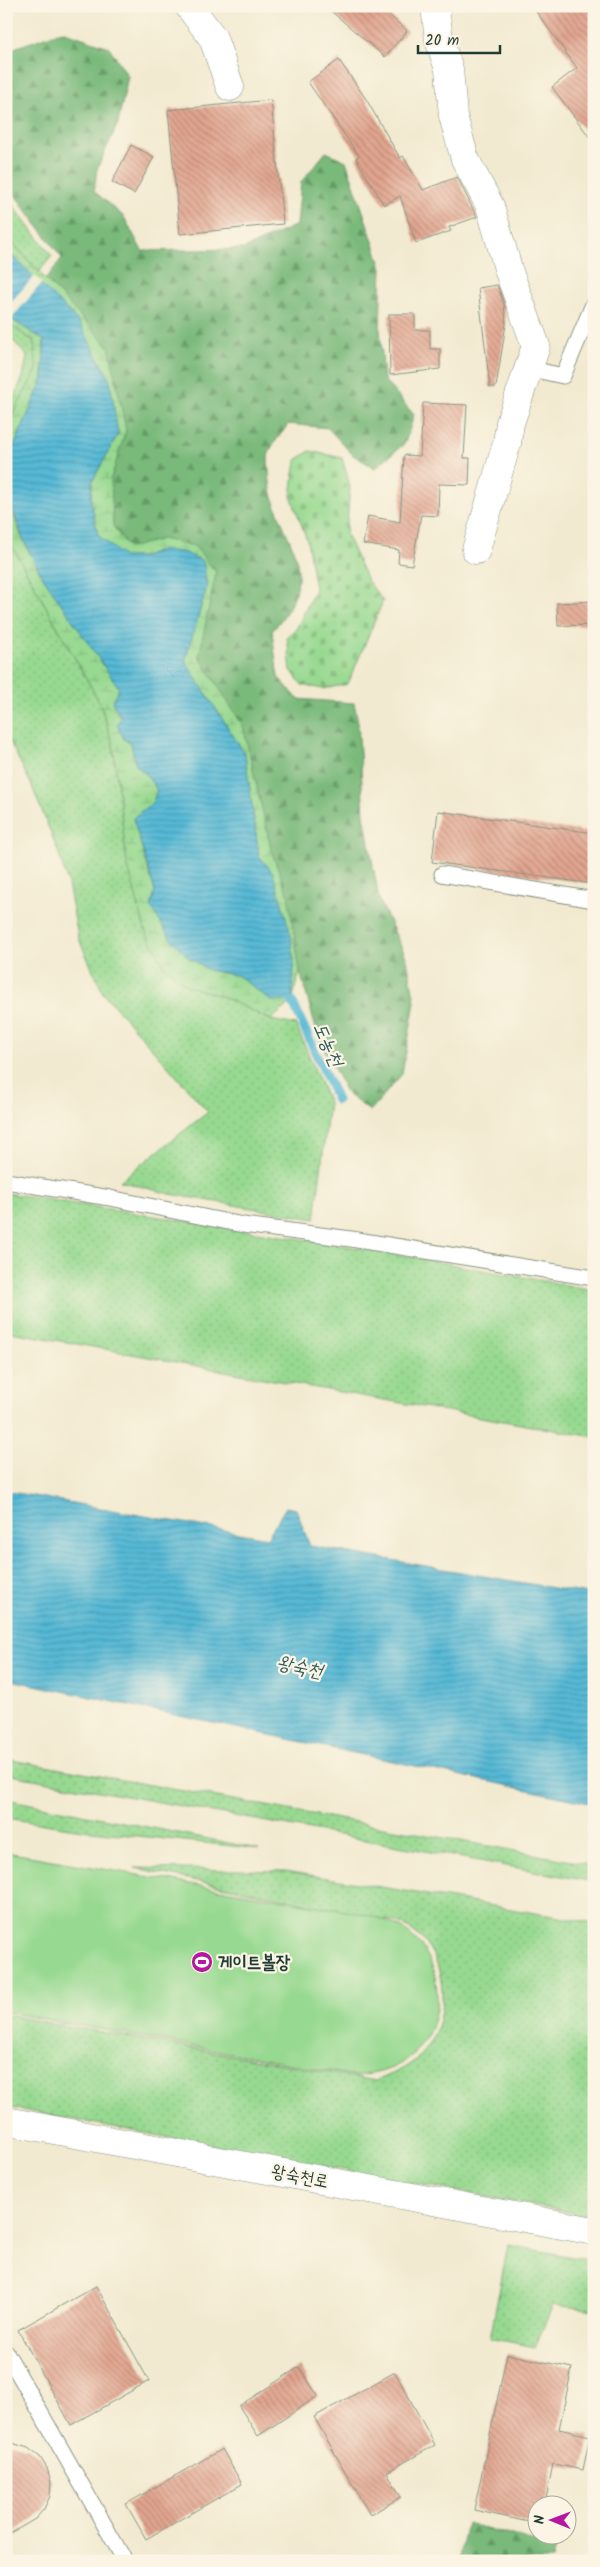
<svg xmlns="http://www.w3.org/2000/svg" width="600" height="2567" font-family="Kalam,'Poor Story',sans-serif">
<defs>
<pattern id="grass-dots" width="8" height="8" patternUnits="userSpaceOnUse" patternTransform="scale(1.25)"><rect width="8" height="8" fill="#97d990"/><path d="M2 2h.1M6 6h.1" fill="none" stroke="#82bb7d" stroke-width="1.8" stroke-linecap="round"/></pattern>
<pattern id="forest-firs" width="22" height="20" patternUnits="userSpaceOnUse" patternTransform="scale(1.25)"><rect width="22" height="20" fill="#79b97a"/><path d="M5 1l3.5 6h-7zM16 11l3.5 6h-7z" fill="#639865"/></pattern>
<pattern id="wetland-marsh" width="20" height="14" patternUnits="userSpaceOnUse" patternTransform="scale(1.25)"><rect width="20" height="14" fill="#97d990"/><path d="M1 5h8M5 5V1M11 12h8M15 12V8" fill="none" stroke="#82bb7d"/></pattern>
<pattern id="cemetery-stones" width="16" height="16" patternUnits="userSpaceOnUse" patternTransform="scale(1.25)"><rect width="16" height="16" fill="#97d990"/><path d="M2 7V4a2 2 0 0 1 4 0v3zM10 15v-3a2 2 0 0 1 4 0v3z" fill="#82bb7d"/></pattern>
<pattern id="water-rules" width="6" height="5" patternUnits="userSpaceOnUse" patternTransform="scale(1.25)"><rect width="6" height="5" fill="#57b9d6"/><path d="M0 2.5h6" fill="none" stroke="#4798ae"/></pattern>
<pattern id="building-back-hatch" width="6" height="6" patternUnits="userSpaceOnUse" patternTransform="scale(1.25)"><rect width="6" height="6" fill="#e2a58f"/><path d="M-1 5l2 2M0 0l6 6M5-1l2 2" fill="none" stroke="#b78876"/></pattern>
</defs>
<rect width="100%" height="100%" fill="#fcf5e5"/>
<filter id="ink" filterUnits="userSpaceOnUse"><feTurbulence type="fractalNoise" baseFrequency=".02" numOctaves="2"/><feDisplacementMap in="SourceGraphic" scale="10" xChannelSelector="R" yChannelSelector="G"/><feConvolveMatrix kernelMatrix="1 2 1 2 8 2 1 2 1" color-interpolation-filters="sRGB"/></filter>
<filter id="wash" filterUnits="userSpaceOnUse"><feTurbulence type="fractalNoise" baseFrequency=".0096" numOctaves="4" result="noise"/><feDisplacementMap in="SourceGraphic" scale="20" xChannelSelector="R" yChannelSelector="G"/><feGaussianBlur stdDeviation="1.12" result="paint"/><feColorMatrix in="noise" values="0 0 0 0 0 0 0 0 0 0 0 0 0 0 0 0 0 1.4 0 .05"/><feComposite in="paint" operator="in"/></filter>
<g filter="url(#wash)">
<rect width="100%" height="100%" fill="#f2ead0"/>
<g fill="url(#grass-dots)" stroke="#5b8b62">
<path d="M6 196 52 256 39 272 14 245 6 229Z"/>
<path d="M7 323 34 341 37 370 6 427V416L23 377 27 356 6 333Z"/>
<path d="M6 535 100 703 113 745 127 863 188 986 221 996 271 1020 296 1025 329 1103 315 1219 170 1194 120 1181 208 1112 103 993 78 937 68 884 58 851 31 784 6 734Z"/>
<path d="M6 1193 372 1250 594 1290V1437L339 1392 6 1331Z"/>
<path d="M6 1759 594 1865V1882L6 1774Z"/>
<path d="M6 1799 259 1849 82 1830 6 1818Z"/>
<path d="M135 1868 286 1871 594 1923V2217L6 2107V2015L376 2081C387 2076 400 2071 410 2064 449 2037 453 1968 419 1936 413 1930 404 1926 396 1922Z"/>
<path d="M508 2245 594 2261V2310L553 2305 535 2347 490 2338Z"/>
</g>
<g fill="url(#forest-firs)" stroke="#4c7b57">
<path d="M62 31 109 47 128 76 118 123 97 169 94 191 124 217 142 251 243 249 297 225 301 182 326 152 346 161 382 268 380 329 384 380 414 415 405 443 375 468 353 455 328 428 288 424C283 433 272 443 269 453 267 458 269 466 269 472 272 538 331 564 272 631L278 677 298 699 354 703 358 722 364 815 379 899 407 959 415 1002 402 1074 370 1111 347 1094 319 1039 300 972 288 895 272 853 243 726 199 656 216 572 162 539 129 548 113 526 111 478 126 430 109 347 46 279 62 258 6 183V51Z"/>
<path d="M467 2523 555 2548 552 2561H459Z"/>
</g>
<g fill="url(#wetland-marsh)" stroke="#5b8b62">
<path d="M6 229 14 245 109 347 126 430 111 478 113 526 129 548 162 539 194 546 216 572 199 656 243 726 272 853 288 895 300 972 292 1001 271 1020 221 996 188 986 164 966 145 930 127 863 113 745 100 703 6 535V491C12 508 16 526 24 542 50 594 88 639 119 688L113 707 121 718 124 739 131 744 136 765 146 774 157 790 153 802 133 818 155 892 208 970 239 976 271 1001 273 873 259 856 245 754 185 661 207 586 161 550 144 557H124L98 535 91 501 92 482 118 434 79 322 6 249Z"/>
<path d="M6 316 44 340 43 379 6 465V427L37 370 34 341 6 323Z"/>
</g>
<path fill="url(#cemetery-stones)" stroke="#5b8b62" d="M310 451 342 458 350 486 346 534 367 580 383 601 348 684 323 689 302 685 291 670 287 636 297 628 315 589 307 540 291 496 296 460Z"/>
<path fill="#97d990" stroke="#5b8b62" d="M6 1852 363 1914C382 1918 403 1926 417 1941 447 1974 443 2033 406 2060 391 2071 374 2074 356 2076L6 2012Z"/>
<g fill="url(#water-rules)" stroke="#3b7b85">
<path d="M6 249 79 322 110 380 118 434 92 482 91 501 98 535 124 557H144L161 550 183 552 203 561 207 586 185 661 245 754 259 856 273 873 291 935 294 963 292 1001H271L239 976 208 970 188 957 170 938 151 907 155 891 133 818 153 802 157 790 146 774 136 765 131 744 124 739 117 725 121 717 112 702 119 688 42 576 24 541 6 491V465L43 379 44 340 6 316Z"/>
<path d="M6 1491 267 1538 286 1507 296 1509 310 1546 594 1595V1804L6 1679Z"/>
</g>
<path fill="#f2ead0" d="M35 276 42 283 9 321 6 319V307Z"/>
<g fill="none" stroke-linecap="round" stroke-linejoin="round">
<path stroke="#57b9d6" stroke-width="9" d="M292 1001 337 1100"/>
</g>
<g id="blocks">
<g fill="url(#building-back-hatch)">
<path d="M325 6H379L407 31 385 57Z"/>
<path d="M532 6H594V143L552 87 577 68Z"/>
<path d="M339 60 366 99 400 158 403 156 423 190 457 177 477 217 449 227 451 231 416 243 400 196 384 205 356 158 359 156 308 82Z"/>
<path d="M271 100 283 224 180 234 168 110Z"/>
<path d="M131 145 154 157 134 194 112 182Z"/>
<path d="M497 285 504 304 506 324 496 387H490L478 288Z"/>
<path d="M389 314H415V330H430V349H440V369L390 375Z"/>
<path d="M423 403 467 405 464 458H470L469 485 439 484 438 516 421 515 412 565 398 563 399 550 363 544 368 516 400 522 404 455 420 456Z"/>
<path d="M594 601V625L558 626 557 603Z"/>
<path d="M438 811 594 833V884L432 862Z"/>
<path d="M96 2286 149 2381 71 2425 18 2330Z"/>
<path d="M507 2354 572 2368 559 2429 590 2436 583 2470 553 2464 545 2504H538V2524L474 2510Z"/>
<path d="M299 2367 318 2396 258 2436 239 2406Z"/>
<path d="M395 2372 435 2445 387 2472 401 2497 370 2515 314 2417Z"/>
<path d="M6 2441 28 2448 40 2457 47 2468 51 2482 50 2496 44 2509 35 2519 6 2536Z"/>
<path d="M222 2449 242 2484 146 2539 126 2504Z"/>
</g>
</g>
</g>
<g filter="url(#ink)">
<use href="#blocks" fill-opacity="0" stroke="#889482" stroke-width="1"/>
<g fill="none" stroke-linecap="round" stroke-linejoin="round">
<g stroke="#889482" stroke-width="17">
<g id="lane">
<path d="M527 368 563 376 594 302"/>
<path d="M442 874 594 900"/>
<path d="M6 1181 110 1198 243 1225 351 1239 594 1278"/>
<path d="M6 2352 125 2561"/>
</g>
</g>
<g stroke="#889482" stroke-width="29">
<g id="street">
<path d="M189 6 213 38 230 87"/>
<path d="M435 6 439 40 449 69 453 116 465 159 490 206 509 272 536 346 510 423 507 443 476 550"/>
<path d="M6 2121 594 2231"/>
</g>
</g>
<use href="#lane" stroke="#fff" stroke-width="15"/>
<use href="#street" stroke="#fff" stroke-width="28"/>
</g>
</g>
<defs>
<g id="stadium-disc" transform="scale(1.125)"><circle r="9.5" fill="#b5179e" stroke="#fcf5e5"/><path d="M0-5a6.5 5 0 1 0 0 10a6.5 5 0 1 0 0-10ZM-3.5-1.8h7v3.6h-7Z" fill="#fff"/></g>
</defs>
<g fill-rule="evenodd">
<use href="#stadium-disc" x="202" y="1962"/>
</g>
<g text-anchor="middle" stroke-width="4.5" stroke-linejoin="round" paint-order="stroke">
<g font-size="18" font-weight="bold" fill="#1f3d34" stroke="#fcf5e5" text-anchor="start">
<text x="218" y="1968">게이트볼장</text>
</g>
<g font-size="18" fill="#1f3d34" stroke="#fcf5e5">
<text transform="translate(300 2176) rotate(11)" y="6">왕숙천로</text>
</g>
<g font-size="19" font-style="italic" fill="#2d5c5c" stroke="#fcf5e5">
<text transform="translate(329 1044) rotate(66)" y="7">도농천</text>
<text transform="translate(300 1666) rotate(12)" y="7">왕숙천</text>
</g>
</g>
<rect width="600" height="2567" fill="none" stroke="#fcf5e5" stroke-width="25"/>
<g transform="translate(552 2520) rotate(271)"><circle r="24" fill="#fcf5e5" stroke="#a4ab9e"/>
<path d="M0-4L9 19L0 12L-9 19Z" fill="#b5179e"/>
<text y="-8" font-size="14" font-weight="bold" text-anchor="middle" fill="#1f3d34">N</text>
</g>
<path d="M418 45v8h82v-8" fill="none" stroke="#1f3d34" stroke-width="2.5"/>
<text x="425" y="45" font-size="15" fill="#1f3d34" stroke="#fcf5e5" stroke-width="4" paint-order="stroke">20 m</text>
</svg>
